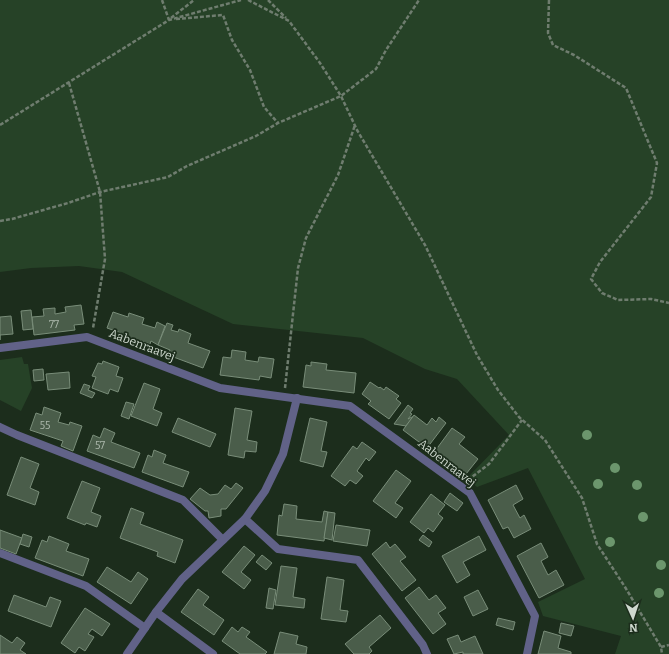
<svg xmlns="http://www.w3.org/2000/svg" width="669" height="654" font-family="Bitter,serif">
<rect width="100%" height="100%" fill="#1c2d1c"/>
<g fill="#264227">
<path d="M0 0H669V654H615L621 636 543 616 538 602 585 579 528 468 477 487 467 478 509 435 457 379 425 369 363 338 233 324 122 272 79 266 31 268 0 272Z"/>
<path d="M22 357 24 364H28L32 388 21 411 0 400V360Z"/>
</g>
<g fill="#4a5d4a" stroke="#798d79">
<path d="M81 305 84 324 74 325 75 330 34 335 32 317 44 316 43 309 55 308V314L66 312 65 307Z"/>
<path d="M31 310 33 329 23 330 21 311Z"/>
<path d="M113 312 128 317 129 313 144 318 142 324 155 328 157 322 165 326 158 345 151 341 150 344 137 340 136 341 120 335 121 333 107 328Z"/>
<path d="M11 316 13 334 0 335V340V317Z"/>
<path d="M167 323 173 325 171 330 178 332 179 329 191 334 188 343 210 351 203 368 168 355 170 350 158 345Z"/>
<path d="M232 350 246 352 245 360 258 362 259 357 274 359 271 378 260 376 259 380 220 375 223 357 231 358Z"/>
<path d="M103 361 119 367 116 376 123 378 118 392 110 389 108 394 92 388 96 377 92 376 98 363 102 364Z"/>
<path d="M311 362 327 364 326 370 356 373 354 393 303 387 306 365 311 366Z"/>
<path d="M43 369 44 380 34 381 33 370Z"/>
<path d="M69 372 70 388 48 390 46 374Z"/>
<path d="M370 382 379 388 380 387 384 390 386 387 399 396 396 399 401 403 389 419 368 404 371 401 362 394Z"/>
<path d="M144 383 160 389 153 409 162 413 157 426 131 416Z"/>
<path d="M84 384 90 386 88 390 95 393 92 398 80 393Z"/>
<path d="M126 402 134 404 129 419 121 416Z"/>
<path d="M408 405 413 409 410 413 412 414 408 419 414 416 406 426 394 424Z"/>
<path d="M44 407 61 413 58 422 69 425 70 422 82 426 73 451 61 446 63 441 30 430 36 413 42 415Z"/>
<path d="M235 408 252 411 247 440 257 442 256 452 245 451 244 458 228 455Z"/>
<path d="M414 415 427 425 432 418 436 422 439 417 446 423 427 448 403 430Z"/>
<path d="M178 418 216 434 210 447 172 432Z"/>
<path d="M310 418 327 422 321 451 327 452 323 467 300 461Z"/>
<path d="M104 428 115 433 111 442 140 453 134 468 87 451 93 435 100 438Z"/>
<path d="M452 428 465 437 459 444 478 459 466 474 435 451Z"/>
<path d="M362 442 376 452 369 461 366 458 357 471 363 476 356 484 350 480 345 486 331 476 353 446 357 449Z"/>
<path d="M154 450 166 455 163 463 189 472 183 487 142 472 148 455 152 457Z"/>
<path d="M21 457 39 464 30 488 39 492 35 505 7 495Z"/>
<path d="M396 470 411 481 395 503 403 508 396 518 373 501Z"/>
<path d="M82 481 100 488 91 512 101 516 97 527 86 523 85 525 67 518Z"/>
<path d="M236 483 243 488 226 509H221V516L209 518 208 511H205L190 499 200 488 210 495 218 494 225 485 231 489Z"/>
<path d="M516 485 523 499 513 505 520 518 524 515 531 529 514 538 508 527 503 529 488 500Z"/>
<path d="M450 493 463 503 457 511 444 502Z"/>
<path d="M431 494 445 505 438 514 443 518 433 532 428 528 424 533 410 522Z"/>
<path d="M284 504 297 506 296 519 322 522 324 511 328 512 324 541 277 535 279 515 282 516Z"/>
<path d="M131 508 144 513 140 524 183 540 175 563 157 556 158 552 120 538Z"/>
<path d="M328 512 335 513 332 540 324 538Z"/>
<path d="M336 525 370 530 367 546 333 541Z"/>
<path d="M0 530 22 538 16 554 0 548Z"/>
<path d="M23 534 32 537 29 547 20 544Z"/>
<path d="M423 535 432 542 429 547 419 540Z"/>
<path d="M49 536 69 544 66 551 89 559 83 576 35 558 42 540 47 542Z"/>
<path d="M479 536 486 550 463 562 470 575 457 583 442 556Z"/>
<path d="M386 542 390 548 395 544 406 557 400 561 416 580 402 591 372 554Z"/>
<path d="M541 543 548 557 541 561 548 575 556 570 564 585 539 598 517 556Z"/>
<path d="M244 546 255 555 241 572 251 580 244 589 222 572Z"/>
<path d="M262 555 272 563 266 570 256 562Z"/>
<path d="M281 566 297 568 293 597 305 599 304 608 275 605Z"/>
<path d="M107 567 131 582 138 572 148 579 131 604 97 582Z"/>
<path d="M327 577 344 580 340 610 348 611 346 622 321 619Z"/>
<path d="M419 587 429 600 436 595 446 608 438 613 446 624 433 634 405 598Z"/>
<path d="M269 588 276 590 273 609 266 608Z"/>
<path d="M198 589 209 597 203 605 224 620 214 635 181 612Z"/>
<path d="M478 590 488 609 473 616 464 597Z"/>
<path d="M14 595 46 607 50 597 61 601 51 627 8 611Z"/>
<path d="M85 608 110 624 102 636 92 629 88 634 94 637 85 651 79 647 75 653 61 643Z"/>
<path d="M380 615 391 628 369 647 372 651 369 654H354L345 644Z"/>
<path d="M498 618 515 622 513 630 496 625Z"/>
<path d="M561 623 574 626 571 636 559 633Z"/>
<path d="M232 627 238 632 242 627 250 632 246 637 267 652 265 654H240L222 641Z"/>
<path d="M544 631 561 636 558 648 571 652V654H538Z"/>
<path d="M280 632 298 636 296 644 307 647 306 654H274Z"/>
<path d="M0 635 12 643 17 637 25 643 20 650 26 654H0Z"/>
<path d="M458 635 461 642 475 636 483 654H463V652L454 654 447 639Z"/>
</g>
<g fill="none" stroke-linecap="round" stroke-linejoin="round">
<g stroke="#6f7d6f" stroke-width="2.5" stroke-dasharray="4 2" stroke-linecap="butt">
<path d="M162 0 169 20"/>
<path d="M248 0 289 21 320 63 341 96 357 130 425 245 477 355 498 390 519 417 545 440 582 498 597 544 625 587 661 647 662 654"/>
<path d="M268 0 286 18"/>
<path d="M549 0 548 33 553 45 574 55 626 88 657 163 651 197 600 262 591 279 602 293 618 300 651 299 669 303"/>
<path d="M171 18 194 0"/>
<path d="M176 19 223 15 232 40 250 70 264 107 278 123"/>
<path d="M69 83 100 192 105 259 93 328"/>
<path d="M0 125 169 20 241 0"/>
<path d="M0 221 12 219 68 203 100 192 168 177 187 166 256 136 278 123 341 96 376 69 386 50 419 0"/>
<path d="M285 388 298 268 306 238 338 175 355 125"/>
<path d="M468 480 489 464 522 420"/>
<path d="M661 647 669 645"/>
</g>
<g stroke="#616288" stroke-width="8">
<path d="M0 348 87 337 220 388 350 406 470 493 535 616 527 654"/>
<path d="M0 427 17 435 183 500 223 540"/>
<path d="M245 519 278 549 358 560 423 645 427 654"/>
<path d="M0 553 86 586 145 628"/>
<path d="M156 612 213 654"/>
<path d="M127 654 156 612 182 579 245 519 265 491 283 454 297 398"/>
</g>
</g>
<g fill="#6c966d">
<circle cx="587" cy="435" r="5"/>
<circle cx="615" cy="468" r="5"/>
<circle cx="598" cy="484" r="5"/>
<circle cx="637" cy="485" r="5"/>
<circle cx="643" cy="517" r="5"/>
<circle cx="610" cy="542" r="5"/>
<circle cx="661" cy="565" r="5"/>
<circle cx="659" cy="593" r="5"/>
</g>
<g text-anchor="middle" stroke-width="3.5" stroke-linejoin="round" paint-order="stroke">
<g font-size="10" fill="#adb9ad">
<text x="54" y="328">77</text>
<text x="45" y="429">55</text>
<text x="100" y="449">57</text>
</g>
<g font-size="12" fill="#ced8ce" stroke="#1c2d1c">
<text transform="translate(142 345) rotate(21)" y="4">Aabenraavej</text>
<text transform="translate(447 463) rotate(38)" y="4">Aabenraavej</text>
</g>
</g>
<g transform="translate(633 618) rotate(177)" stroke="#1c2d1c" stroke-width="3" paint-order="stroke">
<path d="M0-3L7 15L0 10L-7 15Z" fill="#ced8ce"/>
<text y="-6" font-size="11" font-weight="bold" text-anchor="middle" fill="#ced8ce">N</text>
</g>
</svg>
